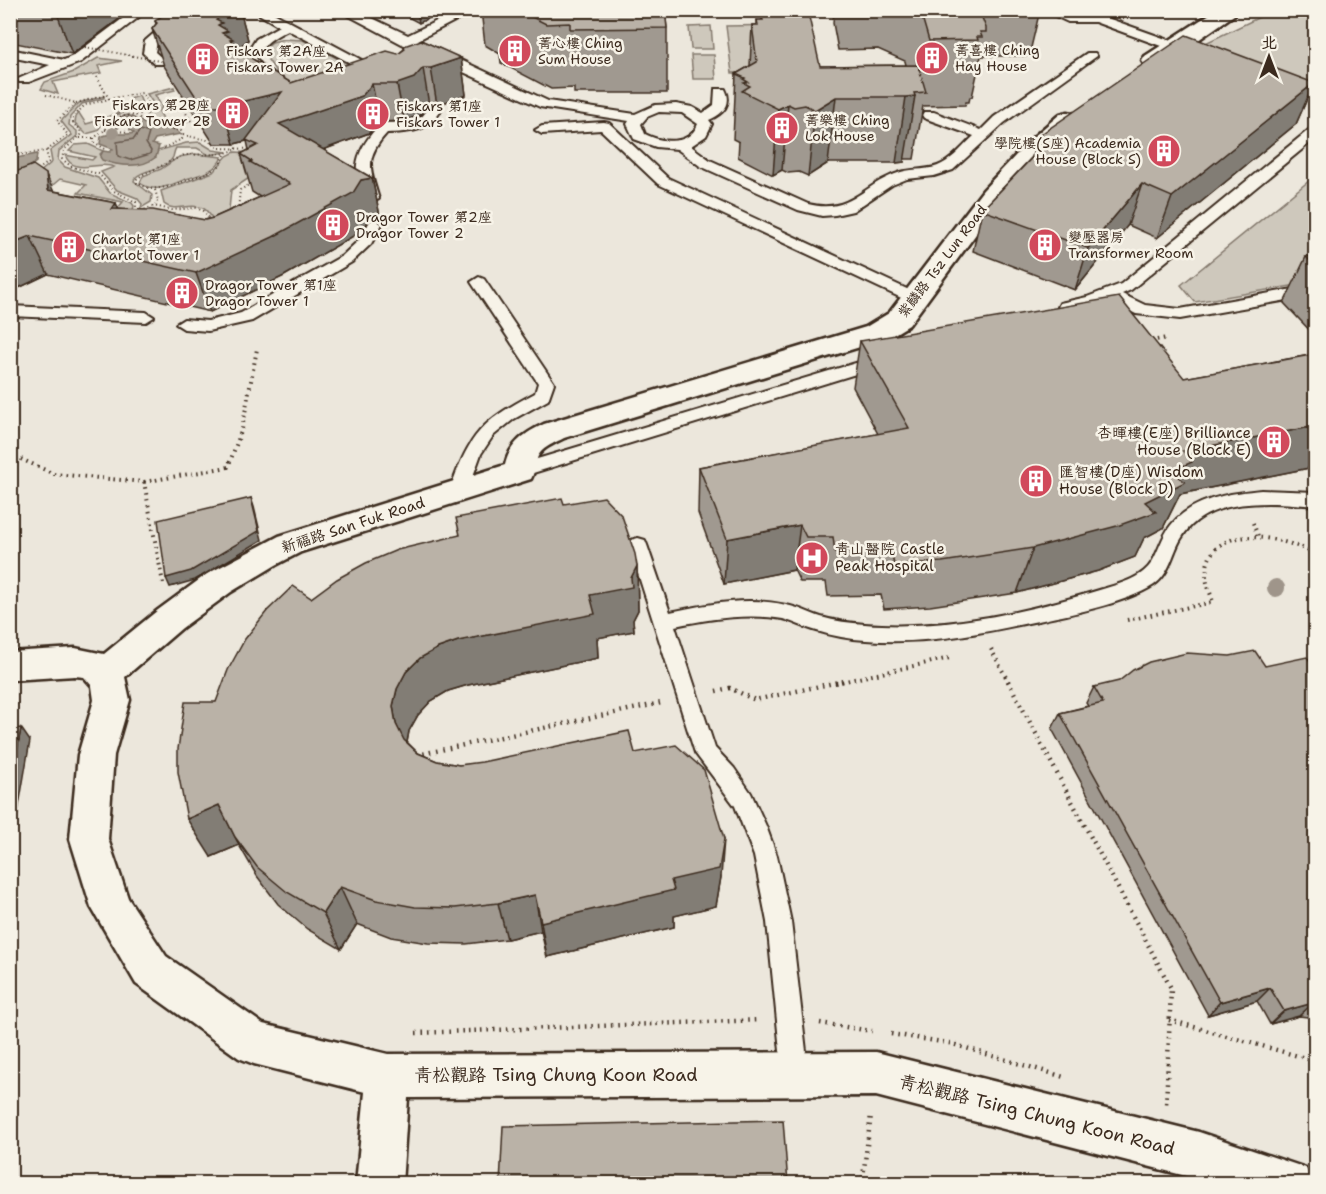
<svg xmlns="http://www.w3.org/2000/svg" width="1326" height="1194" font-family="'Shantell Sans','LXGW WenKai TC',sans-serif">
<rect width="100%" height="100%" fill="#ece7dc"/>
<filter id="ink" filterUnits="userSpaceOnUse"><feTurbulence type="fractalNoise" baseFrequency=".0167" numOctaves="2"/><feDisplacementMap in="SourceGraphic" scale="12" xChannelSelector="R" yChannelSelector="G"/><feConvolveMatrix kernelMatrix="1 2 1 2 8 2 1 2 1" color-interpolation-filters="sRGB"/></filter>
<g filter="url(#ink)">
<g fill="#cec8bc" stroke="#84796d" stroke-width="1.5">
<path d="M1272 11H1315V101L1189 51Z"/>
<path d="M779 25 787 72 732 73 726 26Z"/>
<path d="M711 26 713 49H691L689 27Z"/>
<path d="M284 39 303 40 383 83 285 85 262 51 272 42Z"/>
<path d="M691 55H714L716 79H693Z"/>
<path d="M98 58 122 61 98 66 101 73 53 82 58 94 41 89 45 82 74 72Z"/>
<path d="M174 87 175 90 155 95 162 107 159 111 166 124 185 118 187 121 167 125 150 121 146 116 153 103 147 94Z"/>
<path d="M104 96V98L82 104 70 117 69 125 77 131V136L59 151 58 160 65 167 98 178 110 193 132 203 134 206 133 210H116L123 202 78 193 86 185 60 179 42 194 20 189 52 162 50 151 72 135 61 121 79 103Z"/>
<path d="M139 96 144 108 112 116 103 123 97 131 86 134 75 123 76 117 79 113 86 124C103 120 117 112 134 108L130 99Z"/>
<path d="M200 142 213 150 227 152 209 155 197 148H176C174 151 174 154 173 157 166 171 144 168 135 178L134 181 152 195 151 202 141 208 142 204 137 198 117 190 101 172 114 167C98 160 74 177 65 155L92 160 95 157 69 151 75 145 88 144 103 151 100 154C112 169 141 167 156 157L157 151 186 143Z"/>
<path d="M235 152 258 153 257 173 231 190 228 219H213C210 215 207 210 203 208 190 202 175 213 164 204L161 191 213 172 227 156Z"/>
<path d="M195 154 222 157C215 173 200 174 186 179 170 185 156 194 140 183L143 176 161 169 179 157Z"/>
<path d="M1315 176V282L1195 302 1181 285Z"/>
</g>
<g fill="#a89f93" stroke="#7c7064" stroke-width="1.5">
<path d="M128 115 149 126 175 129 180 134 155 139 152 144 159 146 156 157C142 169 118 166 102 160L100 157 103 151 110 152 113 149 100 144 101 137C110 131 124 136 134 133L130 130 128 118 120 120 121 125 118 128 112 124 117 118Z"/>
<path d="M37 154 36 162 15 178 11 187V159Z"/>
</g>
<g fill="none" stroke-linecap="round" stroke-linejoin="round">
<path stroke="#67594d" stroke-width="1.5" d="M140 130 149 133 146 143 151 151 150 154 130 160 118 156 117 142 134 139Z"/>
<g stroke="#3b2a1e" stroke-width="4">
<g id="service">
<path d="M134 10H148L81 62 29 82H19L18 79 50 65 10 57V49L64 60 73 56Z"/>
<path d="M181 10H195L157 42 155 52 165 61 163 64H155L143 53 145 41Z"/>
<path d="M252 10H268L386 73 380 77 375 76 288 30C274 37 263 43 256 58L272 79 271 82H261L244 58 256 39 279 26Z"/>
<path d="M338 10H355L408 35 459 10H476L418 40 548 101 635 114 655 105 676 104 692 107 703 113 714 105 715 89H725C733 104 723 114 709 120L712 124 706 136 691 146 710 160 808 204C852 215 863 183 901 172 914 168 930 171 942 164 954 158 964 145 974 136L924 118 922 115 924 112H934L981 130 994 117 1087 53H1095L1097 56 1004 123 953 170 934 176 907 179 892 185 853 211 835 215 822 216 798 210 700 166 677 149 656 147 634 139 627 124 629 121 540 107 402 44ZM659 112 682 113 698 124C689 146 663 143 645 134L641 124 647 117Z"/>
<path d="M1042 10H1060L1070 14H1096L1180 44 1182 47 1176 51 1172 50 1095 22H1068Z"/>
<path d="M434 106 441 110C430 132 409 132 387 133 364 158 370 169 379 199L372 203 367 202C348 170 357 149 380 124 402 119 414 133 429 107Z"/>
<path d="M604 122 609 123 668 178 922 296 924 299 922 302H910L658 184 601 130 542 134 535 130 542 126Z"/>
<path d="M1316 127V138L1131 290 1122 294 1145 305 1180 309 1316 285V295L1180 319 1136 314 1108 300 1066 312 1060 311 1058 307 1060 303 1087 297 1121 284 1311 128Z"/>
<path d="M375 220 382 224 371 244 352 262 252 321 208 331 184 329 176 324 184 319 208 321 241 313 342 256 360 239 370 221Z"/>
<path d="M479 277 484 279 554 383 548 400 514 419 493 436 481 454 468 490 465 495 459 497 453 495 450 490C470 433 482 421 535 393L538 383 471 282Z"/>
<path d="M10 306 146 312 154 317 146 322 10 316Z"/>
<path d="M879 356 885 357 887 361 885 365 520 477 514 476 511 471 514 466Z"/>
<path d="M1261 490 1316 492V506C1274 502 1206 495 1181 539 1172 554 1170 574 1154 585 1125 604 1067 615 1033 622 978 634 922 645 866 640 849 639 833 636 817 631 805 628 794 622 783 619 746 613 710 619 675 626L715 748 734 768 751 793 766 826 777 856 791 922 806 1051 802 1060 793 1064 784 1060 780 1051 767 922 754 856 735 806 695 753 629 545 631 540 638 538 645 540 647 545 670 612C708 604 748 596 786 605 798 607 809 613 821 617 835 621 850 623 865 624 945 631 1031 611 1106 588 1123 583 1143 577 1152 562 1159 550 1162 536 1171 525 1192 499 1229 493 1261 490Z"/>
</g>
</g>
<g stroke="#3b2a1e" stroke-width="5">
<g id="minor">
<path d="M1216 10H1241L1161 66 1153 67 1145 66 1142 61 1145 56Z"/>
<path d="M1068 112 1076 114 1079 119 1076 124 1047 149 1001 200 909 325 886 339 564 438C555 443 540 448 537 459 534 467 535 472 531 479L301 552 276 565 231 592 182 628 125 677 130 700 114 755 108 839 128 898 166 956 263 1024 388 1054 876 1052 1199 1132 1306 1168 1313 1184H1217L876 1096 408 1098 402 1184H356L365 1092 254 1064 239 1058 136 984 91 907 70 839 78 755 94 700 92 686 84 677 75 676 10 680V652L75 648 104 654 158 610 207 574 279 536 505 465C510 443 525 433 544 424L866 327 889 313 983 190 1031 139 1060 114Z"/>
</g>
</g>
<g stroke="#3b2a1e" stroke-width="2" stroke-dasharray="1 3" stroke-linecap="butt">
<path d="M97 77 109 99 85 105 73 117V124L80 129 81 135 64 150 62 159 72 167 99 174 114 191 136 202V212"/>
<path d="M46 95 76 103 57 121 68 135 46 151"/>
<path d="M109 99 142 93 149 105 138 116"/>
<path d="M76 103 107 95"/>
<path d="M172 127 191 121 181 105"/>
<path d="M105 130 128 132"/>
<path d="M183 135 207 140 219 148 253 149"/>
<path d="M80 138H94"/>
<path d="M105 149 94 142V138L105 130 115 117 135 115 151 125 181 131 182 139 164 148"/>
<path d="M225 155 219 166 209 172 168 187 150 189 137 183V179L142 175 184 155 222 154 235 150"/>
<path d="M10 156 46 151 49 162 36 171"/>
<path d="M155 190 158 200 155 205"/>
<path d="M238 210 240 190 252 183"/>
<path d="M141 211 154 206 172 210 196 208 204 211 212 222"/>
</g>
<g stroke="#3b2a1e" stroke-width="4" stroke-dasharray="1.5 4.5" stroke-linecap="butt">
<path d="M1151 341 1167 338"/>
<path d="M10 454 54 474 144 482 163 583"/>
<path d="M144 482 228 467 242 429 257 349"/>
<path d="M1253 523 1258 536"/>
<path d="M1127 620 1213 602C1211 594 1206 584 1206 575 1208 518 1285 538 1316 554"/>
<path d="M991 649 1009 683"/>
<path d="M836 683 950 658"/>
</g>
<g stroke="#3b2a1e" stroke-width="4.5" stroke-dasharray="1.5 5" stroke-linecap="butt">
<path d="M1008 681 1171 988 1166 1106"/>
<path d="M716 691 730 688 755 700 843 681"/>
<path d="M417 755 661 703"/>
<path d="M1169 1020 1316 1061"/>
<path d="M820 1023 872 1031"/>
<path d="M416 1033 759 1020"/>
<path d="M891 1034 949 1043 1064 1077"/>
<path d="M862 1184 871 1115"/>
</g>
<use href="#service" fill="#f7f3e8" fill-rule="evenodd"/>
<use href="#minor" fill="#f7f3e8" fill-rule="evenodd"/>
<path stroke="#3b2a1e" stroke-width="2" stroke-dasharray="1 3" stroke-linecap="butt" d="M85 47 165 62"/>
</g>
<g fill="#9f958a">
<circle cx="113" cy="133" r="6"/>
<circle cx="1276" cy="588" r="9"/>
</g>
<g fill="#a09990" stroke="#3b2a1e" stroke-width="1.5">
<path d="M10 10H131L72 54 10 42Z"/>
<path d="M170 10H240L248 40 239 47 240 51 291 83 398 54 404 49V46L461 58 466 95 437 105H429L420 115 404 121 380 122 369 133 323 150 372 178 380 216 370 219 362 231 284 276 210 312 48 274 10 292V174L54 191 116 203 118 209 205 220 213 218 260 197 252 192 241 154 249 150 247 141 234 144H214L164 66 152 29 156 24 155 21Z"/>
<path d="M395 10H446L419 23Z"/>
<path d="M481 10H665L667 28V93H574V88L551 89 501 63 500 54 485 45Z"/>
<path d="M834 10H1040L1029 56H981L972 97H970L969 102H966L965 105 923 106 914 159H904V162L896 163H828L808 176 799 172 788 173 782 170 773 175 738 157 739 142 733 139 736 74 750 66 752 25H757V20H762V17L820 66 906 65 905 61 878 49 838 50 833 23Z"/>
<path d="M1314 83 1296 124 1157 238 1128 225 1075 290 973 251 982 210 1032 157 1037 137Z"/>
<path d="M1316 255V337L1284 303 1306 257Z"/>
<path d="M860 341 1184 378 1316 354V476L1309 468 1180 494 1163 528 1144 538 1135 557 1098 571 1017 593 930 606 884 609 881 595 828 596 826 582H800L794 570 724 584 698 513 699 467 878 434 853 387Z"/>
<path d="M564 504 637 566 638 610 633 620 634 631 597 638 598 658 468 685 448 691 431 701 418 715 409 731 407 742 418 753 437 761 459 765 635 753 721 877 716 906 674 916V927L547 957 541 931 507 939 466 944 428 943 391 937 357 924 341 949 307 929 278 904 257 876 239 845 211 857 216 702 311 598 460 535Z"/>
<path d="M1265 666 1316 669V1018L1299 1016 1270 1024 1257 1001 1208 1015 1052 729 1060 713 1088 706 1086 703 1094 687Z"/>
</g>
<g fill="#827d75" stroke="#3b2a1e" stroke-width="1.5">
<path d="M65 10H131L72 54 58 16Z"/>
<path d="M229 10H240L248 40 239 47 249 83 216 20Z"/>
<path d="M417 10H446L419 23Z"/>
<path d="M461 58 466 95 437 105 431 68Z"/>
<path d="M423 68 429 105 420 115 404 121 397 84Z"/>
<path d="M1314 83 1296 124 1157 238 1172 197Z"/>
<path d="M372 84 380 122 369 133 289 162 281 132 234 144 223 106 282 92Z"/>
<path d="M915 96 904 162 896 163 906 97Z"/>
<path d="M836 97 828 163 808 176 815 110Z"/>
<path d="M788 104 782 170 773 175 778 109Z"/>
<path d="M46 174 63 213 48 190Z"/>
<path d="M372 178 380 216 370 219 362 231 284 276 210 312 196 273 361 180Z"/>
<path d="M1142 184 1128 225 1075 290 1088 248Z"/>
<path d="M116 203 131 242 112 209Z"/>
<path d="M30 236 48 274 10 292V244Z"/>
<path d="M1316 426V456L1309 468 1180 494 1163 528 1144 538 1135 557 1098 571 1017 593 1033 548 1145 502 1172 471 1183 451Z"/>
<path d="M251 498 254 507 262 540 195 580 170 587 166 578Z"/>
<path d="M800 525 794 570 724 584 727 539Z"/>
<path d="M637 566 638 610 633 620 634 631 597 638 598 658 468 685 448 691 431 701 418 715 409 731 406 748 396 724 393 706 397 689 406 672 420 658 438 648 590 595 631 578Z"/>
<path d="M21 728 30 741 13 841 10 837V788Z"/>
<path d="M219 805 239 845 211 857 187 819Z"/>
<path d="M724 839 721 877 716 906 674 916V927L547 957 541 922 671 880Z"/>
<path d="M340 887 357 924 341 949 323 913Z"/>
<path d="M535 895 541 931 507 939 498 903Z"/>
<path d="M1270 988 1257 1001 1208 1015 1220 1002Z"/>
<path d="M1313 1003 1299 1016 1270 1024 1284 1011Z"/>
</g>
<g fill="#bab2a7" stroke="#3b2a1e" stroke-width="1.5">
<path d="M28 10H65L58 16Z"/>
<path d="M170 10H229L216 20 222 23 218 25 228 31 222 33 233 39 230 40 238 46 235 48 291 83 387 51 398 54 405 49 404 46 421 40 461 58 431 68H423L414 78 397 84H372L362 96 279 124 372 178 361 180 353 193 273 237 196 273 30 236 10 244V174L33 165 46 174 48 190 116 203 112 209 153 210 205 220 213 218 290 184 250 162 252 161 241 154 258 145 246 140 282 92 223 106H202L152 29 157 23 155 21Z"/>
<path d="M518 10H665L667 28 570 29V23L546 24Z"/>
<path d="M920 10H979L986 28V32H980L982 37H977L978 40 929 41Z"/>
<path d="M762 17H809L820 66 918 65 926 92 914 93 915 96 906 97H836L815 110 805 105 794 107 788 104 778 109 742 91 750 86 744 83 748 82 743 79 745 78 736 74 757 62 752 25H758L757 20H763Z"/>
<path d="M1186 35 1314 83 1172 197 1142 184 1088 248 982 210 1047 142 1037 137Z"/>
<path d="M1316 255V266L1306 257Z"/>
<path d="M1119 297 1184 378 1316 354V426L1183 451 1192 462 1172 471 1185 482 1145 502 1156 512 1117 526 1033 548 942 562 894 565 891 550 835 552 833 537H806L800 525 727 539 699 467 909 428 860 341Z"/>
<path d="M604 497 622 516 635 554 637 566 631 578 632 587 590 595 595 614 458 641 438 648 420 658 406 672 397 689 393 706 396 724 404 740 418 753 437 761 459 765 482 762 629 731 635 753 676 745 704 770 724 839 719 869 671 880 674 890 541 922 535 895 498 903 455 908 415 907 376 900 340 887 323 913 287 892 257 867 235 837 219 805 187 819 178 772V749L185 702H216L228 670 245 639 267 611 293 586 311 598 337 579 366 563 397 550 460 535 456 518 562 498 564 504Z"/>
<path d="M251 498 259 531 191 571 166 578 158 520Z"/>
<path d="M1255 651 1265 666 1307 657 1316 669V1003H1313L1284 1011 1270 988 1220 1002 1060 713 1103 703 1094 687 1119 681 1133 670 1149 662 1187 653 1230 656Z"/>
<path d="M21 728 10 788V729Z"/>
<path d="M783 1120 788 1184H500L503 1126Z"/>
</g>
</g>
<defs>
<g id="building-disc" transform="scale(1.725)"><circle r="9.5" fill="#d1495b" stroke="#f7f3e8"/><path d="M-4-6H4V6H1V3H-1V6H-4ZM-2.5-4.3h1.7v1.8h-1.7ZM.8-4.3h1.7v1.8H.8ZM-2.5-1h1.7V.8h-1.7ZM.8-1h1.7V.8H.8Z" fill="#fff"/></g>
<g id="hospital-disc" transform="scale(1.725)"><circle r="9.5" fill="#d1495b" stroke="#f7f3e8"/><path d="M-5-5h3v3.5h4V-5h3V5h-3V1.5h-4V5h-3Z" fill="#fff"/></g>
</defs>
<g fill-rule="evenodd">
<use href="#building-disc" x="515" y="51"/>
<use href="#building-disc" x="932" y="58"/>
<use href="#building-disc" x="203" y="59"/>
<use href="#building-disc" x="233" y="113"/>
<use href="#building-disc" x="373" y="114"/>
<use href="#building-disc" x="782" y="128"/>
<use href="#building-disc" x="1164" y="151"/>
<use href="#building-disc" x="333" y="225"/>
<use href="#building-disc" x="1045" y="245"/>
<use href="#building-disc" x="69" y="247"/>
<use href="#building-disc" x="182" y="293"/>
<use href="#building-disc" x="1274" y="442"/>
<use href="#building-disc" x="1036" y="481"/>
<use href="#hospital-disc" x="812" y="558"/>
</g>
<g text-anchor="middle" stroke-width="5" stroke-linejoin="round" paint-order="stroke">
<g font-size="14" fill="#3b2a1e" stroke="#f7f3e8" text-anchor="start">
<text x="538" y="48">菁心樓 Ching<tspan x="538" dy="16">Sum House</tspan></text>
<text x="955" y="55">菁喜樓 Ching<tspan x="955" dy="16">Hay House</tspan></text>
<text x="226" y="56">Fiskars 第2A座<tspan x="226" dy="16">Fiskars Tower 2A</tspan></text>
<text x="210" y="110" text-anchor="end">Fiskars 第2B座<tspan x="210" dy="16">Fiskars Tower 2B</tspan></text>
<text x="396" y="111">Fiskars 第1座<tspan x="396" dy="16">Fiskars Tower 1</tspan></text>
<text x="805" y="125">菁樂樓 Ching<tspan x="805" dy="16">Lok House</tspan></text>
<text x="1141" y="148" text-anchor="end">學院樓(S座) Academia<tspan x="1141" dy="16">House (Block S)</tspan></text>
<text x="356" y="222">Dragor Tower 第2座<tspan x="356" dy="16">Dragor Tower 2</tspan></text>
<text x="1068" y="242">變壓器房<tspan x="1068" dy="16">Transformer Room</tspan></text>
<text x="92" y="244">Charlot 第1座<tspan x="92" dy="16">Charlot Tower 1</tspan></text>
<text x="205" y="290">Dragor Tower 第1座<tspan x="205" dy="16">Dragor Tower 1</tspan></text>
</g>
<g font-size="14" fill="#3b2a1e" stroke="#f7f3e8">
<text transform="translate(942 261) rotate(-53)" y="5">紫麟路 Tsz Lun Road</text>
</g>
<g font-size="15" fill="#3b2a1e" stroke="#f7f3e8" text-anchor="start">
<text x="1251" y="438" text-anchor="end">杏暉樓(E座) Brilliance<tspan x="1251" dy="17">House (Block E)</tspan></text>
<text x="1059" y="477">匯智樓(D座) Wisdom<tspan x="1059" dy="17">House (Block D)</tspan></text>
<text x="835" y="554">青山醫院 Castle<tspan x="835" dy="17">Peak Hospital</tspan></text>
</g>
<g font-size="15" fill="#3b2a1e" stroke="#f7f3e8">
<text transform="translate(353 525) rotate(-18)" y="5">新福路 San Fuk Road</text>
</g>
<g font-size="18" fill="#3b2a1e" stroke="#f7f3e8">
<text x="556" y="1081">青松觀路 Tsing Chung Koon Road</text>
<text transform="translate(1037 1115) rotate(14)" y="6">青松觀路 Tsing Chung Koon Road</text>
</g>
</g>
<rect width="1326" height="1194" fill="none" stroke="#f7f3e8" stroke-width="36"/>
<rect x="18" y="18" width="1290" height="1158" fill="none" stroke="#3b2a1e" stroke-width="2" filter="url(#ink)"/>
<g transform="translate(1269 57)" stroke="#f7f3e8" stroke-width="4.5" paint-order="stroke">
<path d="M0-4.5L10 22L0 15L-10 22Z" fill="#3b2a1e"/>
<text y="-9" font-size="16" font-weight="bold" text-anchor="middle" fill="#3b2a1e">北</text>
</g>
</svg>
